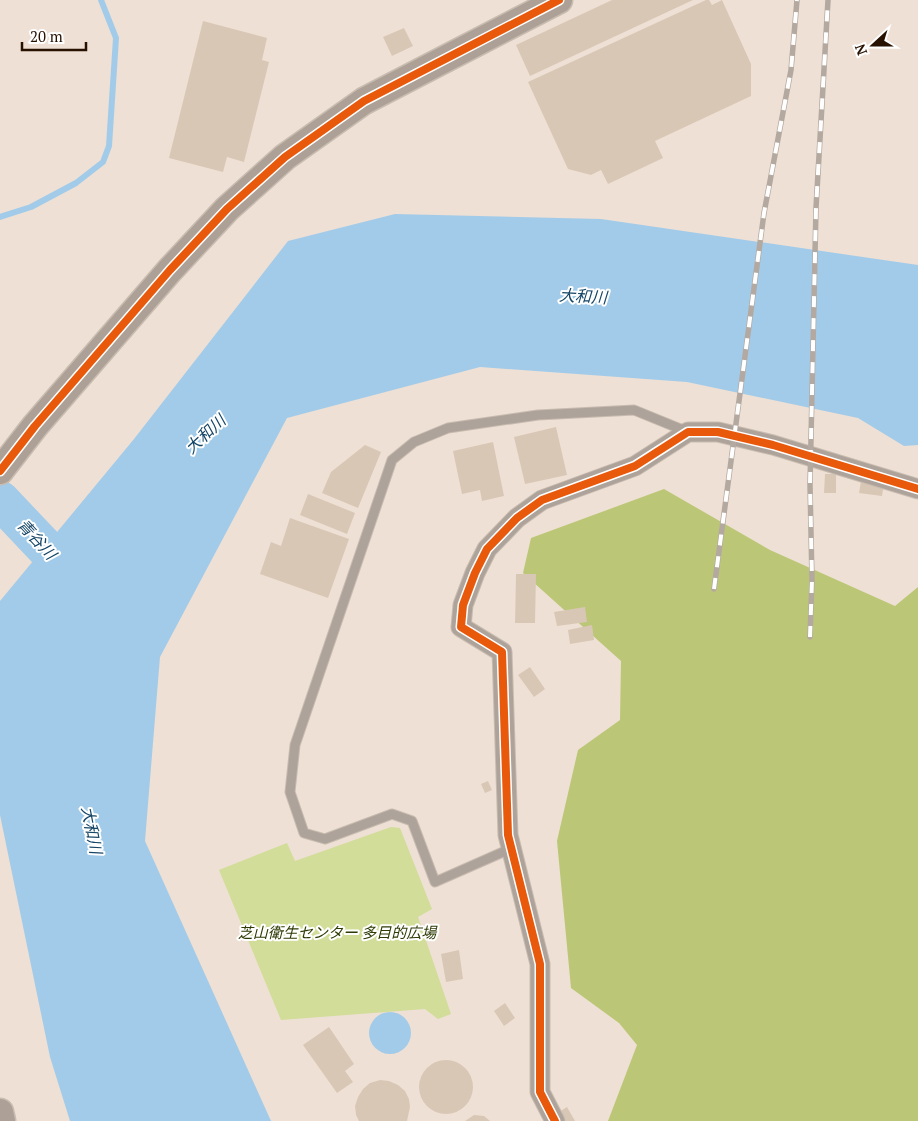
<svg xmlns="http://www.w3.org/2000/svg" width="918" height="1121" font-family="'PT Serif','Noto Sans JP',serif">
<rect width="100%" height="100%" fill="#eee0d4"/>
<path fill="#d1dd98" d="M391 827 400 828 432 909 418 917 451 1014 438 1019 425 1009 281 1020 219 870 287 843 295 861Z"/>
<path fill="#bbc776" d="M664 489 770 550 895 606 918 587V1121H608L637 1045 619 1023 571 988 557 841 578 750 620 720 621 661 523 573 531 538Z"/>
<g fill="#a2cbea">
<path d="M395 214 601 219 918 265V445L904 446 858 418 687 382 480 367 287 418 160 657 145 841 271 1121H70L50 1057 0 815V601L134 439 288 241Z"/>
<circle cx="390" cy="1033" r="21"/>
</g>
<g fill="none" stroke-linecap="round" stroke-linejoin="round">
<path stroke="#a2cbea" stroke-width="6" d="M0 217 31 207 76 183 103 162 109 146 116 38 101 0"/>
<path stroke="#a2cbea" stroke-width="39" d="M0 500 74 578"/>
</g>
<g fill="#d9c7b6">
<path d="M612 0H693L530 76 516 45Z"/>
<path d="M706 0H709L712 5 722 0 751 64V96L655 141 663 158 608 184 601 170 591 175 568 169 528 82Z"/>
<path d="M203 21 267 38 262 60 269 62 244 162 227 157 223 172 169 158Z"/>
<path d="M404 28 413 46 392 56 383 37Z"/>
<path d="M556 427 567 475 525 484 514 437Z"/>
<path d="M493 442 504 496 482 501 480 490 462 494 453 451Z"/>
<path d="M365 445 381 452 358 508 322 493 331 472Z"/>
<path d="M825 474H836V493H824Z"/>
<path d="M861 481 884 484 882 496 859 493Z"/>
<path d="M308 494 355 513 347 534 300 515Z"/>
<path d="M290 518 349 539 328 598 260 574 271 542 281 546Z"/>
<path d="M516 574H536L535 623H515Z"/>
<path d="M585 607 587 622 557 626 554 612Z"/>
<path d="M592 625 594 640 570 644 568 630Z"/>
<path d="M530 667 545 689 534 697 518 675Z"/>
<path d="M488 781 492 790 485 793 481 784Z"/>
<path d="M459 950 463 979 446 982 441 954Z"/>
<path d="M505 1003 515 1018 504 1026 494 1011Z"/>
<path d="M329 1027 354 1064 345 1071 353 1082 337 1093 303 1045Z"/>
<circle cx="446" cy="1087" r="27"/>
<path d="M380 1080 389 1081 398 1085 405 1091 409 1099 410 1107 407 1121H359L356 1115 355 1106 358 1097 363 1089 370 1083Z"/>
<path d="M567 1107 575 1121H564L559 1112Z"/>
<path d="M474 1115 484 1116 490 1121H465Z"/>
</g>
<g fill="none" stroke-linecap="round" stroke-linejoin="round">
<g stroke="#c8bbaf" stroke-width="11">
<path id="lane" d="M512 848 435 882 412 821 392 814 325 839 304 833 290 792 295 745 392 460 414 442 448 428 538 415 634 410 688 432"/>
</g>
<g stroke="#c8bbaf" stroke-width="21">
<path id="street" d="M555 1121 540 1092V964L508 835 502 652 461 627 463 605 475 573 487 549 517 518 542 500 635 466 688 432H718L773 445 918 489"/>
</g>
<g stroke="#c8bbaf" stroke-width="29">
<g id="secondary">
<path d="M0 471 35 426 170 270 227 209 285 157 364 101 559 0"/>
<path d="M0 1112 2 1121"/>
</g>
</g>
<use href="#lane" stroke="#ada39a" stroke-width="9"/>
<use href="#street" stroke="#ada39a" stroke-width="19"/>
<use href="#secondary" stroke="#ada197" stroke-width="26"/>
<g stroke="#b4a9a0" stroke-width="5.5">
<g id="rail">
<path d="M714 589 764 213 791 70 797 0"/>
<path d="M810 637 812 580 810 485 816 208 828 0"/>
</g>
</g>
<use href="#rail" stroke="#fff" stroke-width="4" stroke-dasharray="11" stroke-linecap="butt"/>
<g stroke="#fff" stroke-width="11">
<g id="cycleway">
<path d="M0 471 35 426 170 270 227 209 285 157 364 101 559 0"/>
<path d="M555 1121 540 1092V964L508 835 502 652 461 627 463 605 475 573 487 549 517 518 542 500 635 466 688 432H718L773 445 918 489"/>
</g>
</g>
<use href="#cycleway" stroke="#e8590c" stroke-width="8"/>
</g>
<g text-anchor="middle" stroke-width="4" stroke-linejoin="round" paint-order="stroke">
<g font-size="15" font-style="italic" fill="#2e3b05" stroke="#fff">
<text x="337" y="938">芝山衛生センター 多目的広場</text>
</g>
<g font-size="16" font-style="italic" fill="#154566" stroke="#fff">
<text transform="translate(583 296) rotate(3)" y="6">大和川</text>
<text transform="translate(205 434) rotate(-43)" y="6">大和川</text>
<text transform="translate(37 539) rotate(47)" y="6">青谷川</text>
<text transform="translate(92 830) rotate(79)" y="6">大和川</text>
</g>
</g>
<g transform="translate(873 45) rotate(249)" stroke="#ffffff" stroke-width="4" paint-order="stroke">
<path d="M0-4L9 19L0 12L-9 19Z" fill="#271100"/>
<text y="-8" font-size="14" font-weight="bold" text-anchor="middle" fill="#271100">N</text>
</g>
<path d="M22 42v8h64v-8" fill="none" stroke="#271100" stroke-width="2.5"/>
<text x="30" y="42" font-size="15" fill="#271100" stroke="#ffffff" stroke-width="4" paint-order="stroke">20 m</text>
</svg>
